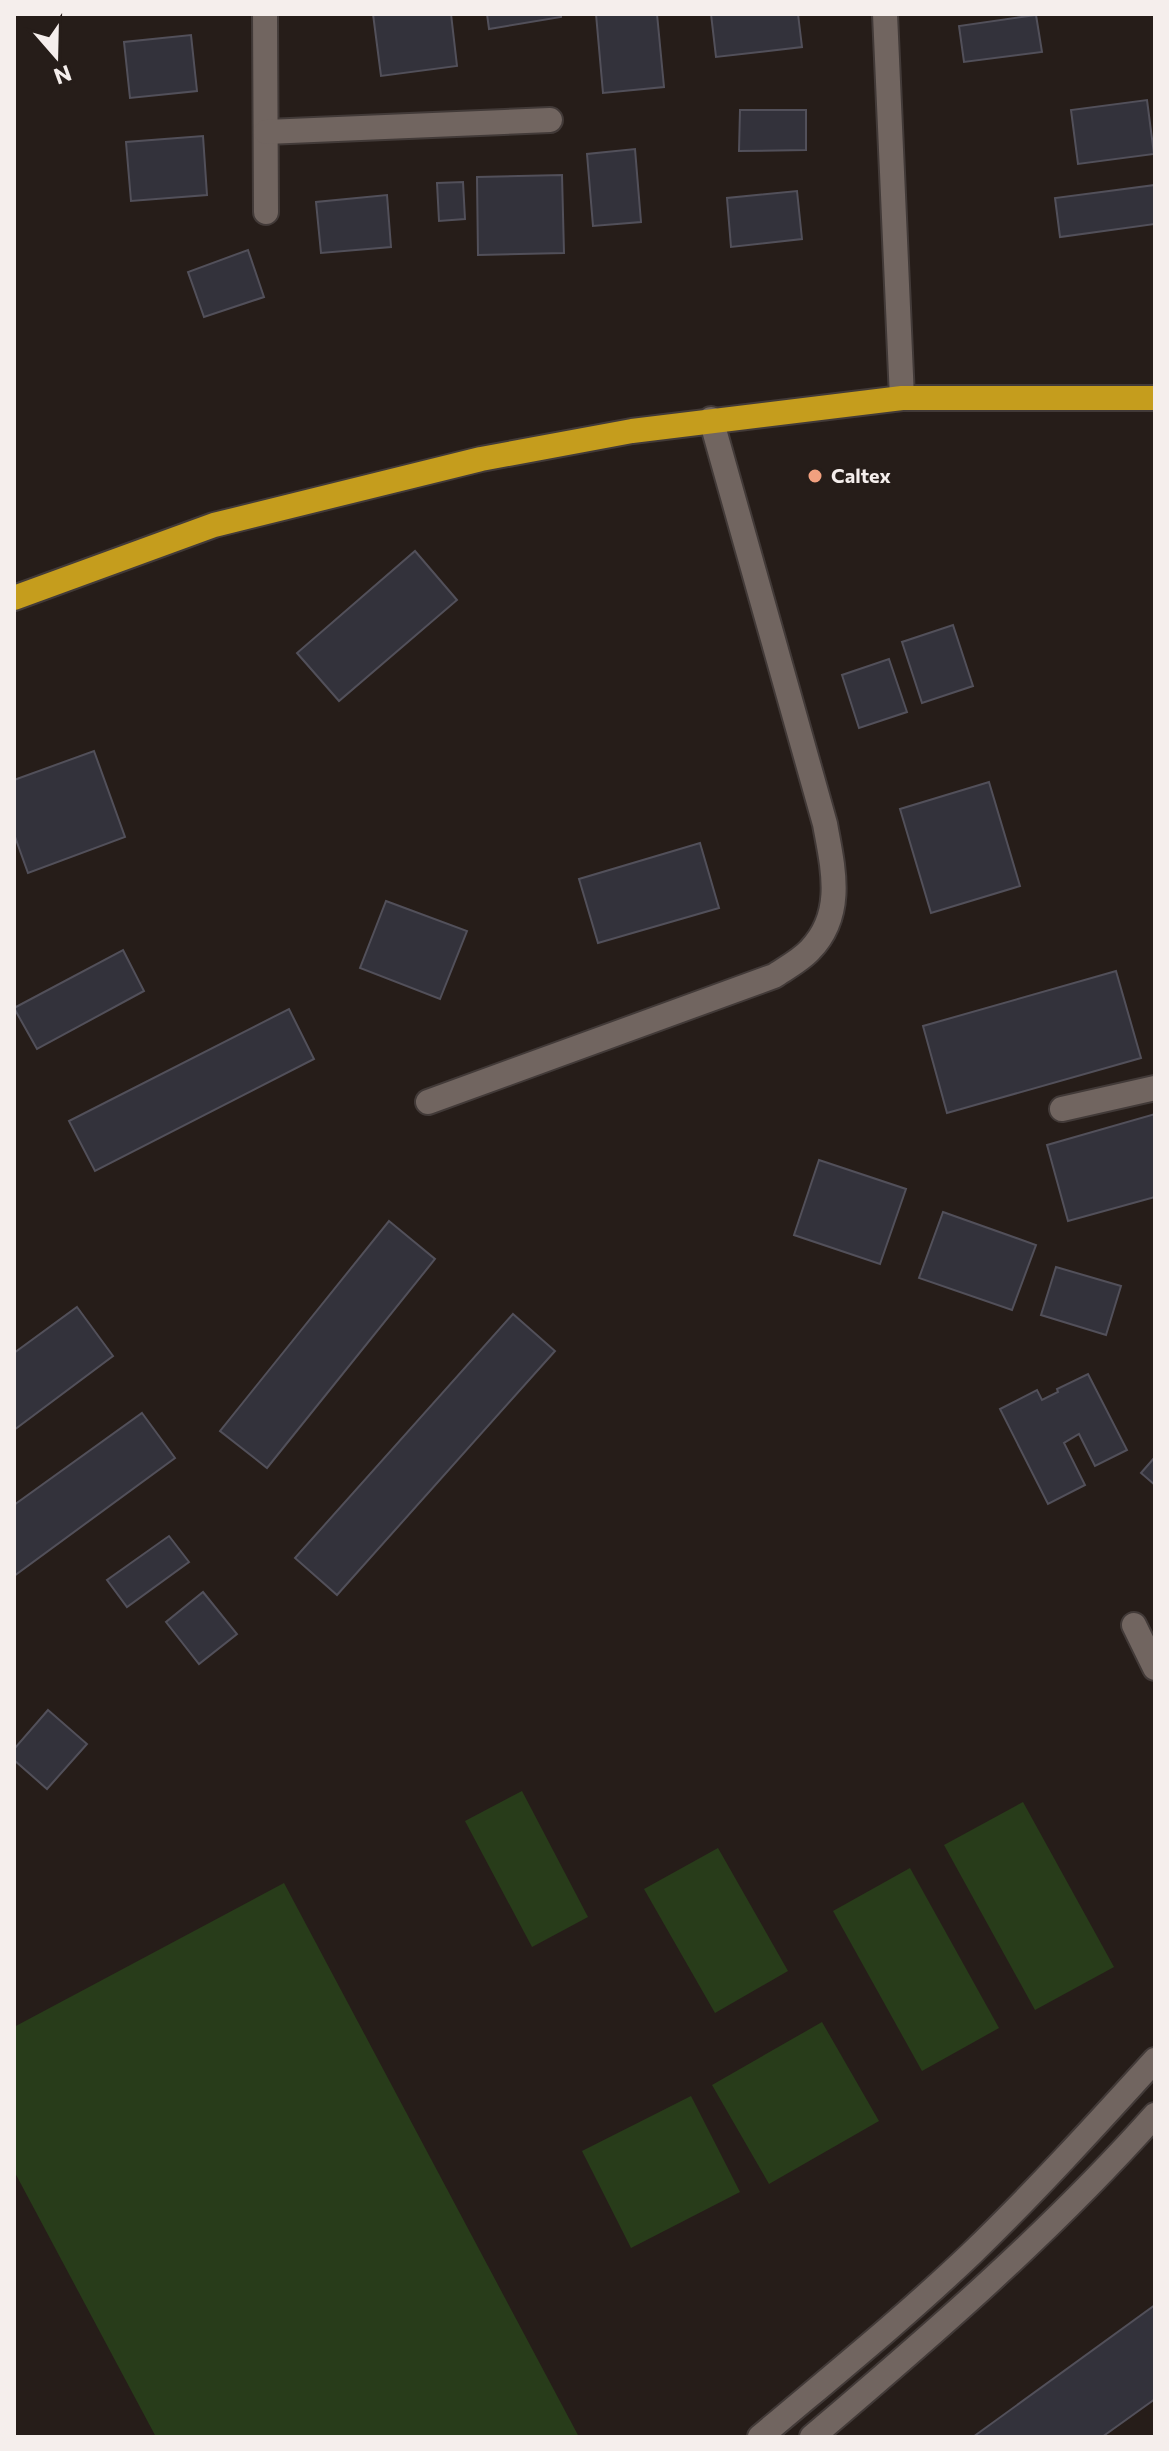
<svg xmlns="http://www.w3.org/2000/svg" width="1169" height="2451" font-family="Commissioner,sans-serif">
<rect width="100%" height="100%" fill="#261d19"/>
<g fill="#283c1a">
<path d="M522 1791 588 1917 532 1947 465 1821Z"/>
<path d="M1023 1802 1114 1967 1035 2010 944 1845Z"/>
<path d="M718 1848 788 1971 715 2013 644 1889Z"/>
<path d="M910 1868 999 2028 922 2071 833 1911Z"/>
<path d="M284 1883 579 2437H156L14 2171V2027Z"/>
<path d="M822 2022 879 2121 769 2184 712 2085Z"/>
<path d="M691 2096 740 2192 631 2248 582 2151Z"/>
</g>
<g fill="#33323b" stroke="#52505a" stroke-width="2">
<path d="M373 14H451L457 66 381 76Z"/>
<path d="M487 14H561V17L489 29Z"/>
<path d="M596 14H657L664 87 603 93Z"/>
<path d="M711 14H798L802 47 716 57Z"/>
<path d="M1036 15 1042 52 964 62 959 26Z"/>
<path d="M191 35 197 91 130 98 124 42Z"/>
<path d="M1147 100 1154 154 1078 164 1071 110Z"/>
<path d="M740 110H806V150L739 151Z"/>
<path d="M203 136 207 195 131 201 126 142Z"/>
<path d="M635 149 641 222 593 226 587 154Z"/>
<path d="M562 175 564 253 478 255 477 177Z"/>
<path d="M463 182 465 219 439 221 437 183Z"/>
<path d="M1155 185V224L1060 237 1055 198Z"/>
<path d="M797 191 802 239 731 247 727 198Z"/>
<path d="M387 195 391 247 321 253 316 202Z"/>
<path d="M248 250 264 297 204 317 188 272Z"/>
<path d="M415 551 457 600 339 701 297 653Z"/>
<path d="M953 625 973 686 922 703 902 642Z"/>
<path d="M889 659 907 712 859 728 842 675Z"/>
<path d="M94 751 125 837 28 873 14 834V780Z"/>
<path d="M989 782 1020 886 931 913 900 809Z"/>
<path d="M700 843 719 908 598 943 579 879Z"/>
<path d="M386 901 467 931 440 999 360 968Z"/>
<path d="M123 950 144 991 37 1049 14 1008Z"/>
<path d="M1116 971 1141 1058 947 1113 923 1026Z"/>
<path d="M289 1009 314 1059 95 1171 69 1121Z"/>
<path d="M1155 1114V1197L1068 1221 1047 1145Z"/>
<path d="M819 1160 906 1189 880 1264 794 1235Z"/>
<path d="M943 1212 1036 1245 1012 1310 919 1278Z"/>
<path d="M389 1221 435 1259 267 1468 220 1431Z"/>
<path d="M1056 1267 1121 1286 1106 1335 1041 1315Z"/>
<path d="M77 1307 113 1356 14 1430V1353Z"/>
<path d="M513 1314 555 1351 337 1595 295 1558Z"/>
<path d="M1088 1374 1127 1450 1095 1466 1079 1434 1064 1443 1085 1485 1048 1504 1000 1409 1037 1390 1042 1400 1058 1392 1057 1389Z"/>
<path d="M142 1413 175 1458 14 1576V1505Z"/>
<path d="M1155 1457V1485L1141 1473Z"/>
<path d="M169 1536 189 1562 127 1607 107 1580Z"/>
<path d="M203 1592 237 1634 199 1664 166 1622Z"/>
<path d="M48 1710 87 1744 47 1789 14 1760V1749Z"/>
<path d="M1155 2305V2399L1102 2437H973Z"/>
</g>
<g fill="none" stroke-linecap="round" stroke-linejoin="round">
<g stroke="#423a38" stroke-width="28">
<g id="minor">
<path d="M265 14 266 212"/>
<path d="M885 14 902 398"/>
<path d="M266 132 550 120"/>
<path d="M428 1102 774 976C786 968 801 960 810 950 845 914 833 868 825 824L711 419"/>
<path d="M1062 1109 1155 1088"/>
<path d="M1134 1625 1155 1668"/>
<path d="M760 2437C831 2377 904 2318 971 2254 1035 2192 1095 2126 1155 2060"/>
<path d="M812 2437C932 2335 1051 2232 1155 2115"/>
</g>
</g>
<g stroke="#423a38" stroke-width="28">
<path id="highway" d="M14 598 214 525 481 459 632 431 902 398H1155"/>
</g>
<use href="#minor" stroke="#716560" stroke-width="24"/>
<use href="#highway" stroke="#c59d1d" stroke-width="24"/>
</g>
<circle fill="#f2a07f" stroke="#261d19" stroke-width="3" cx="815" cy="476" r="8"/>
<g text-anchor="middle" stroke-width="6" stroke-linejoin="round" paint-order="stroke">
<g font-size="20" font-weight="bold" fill="#f5eeec" stroke="#261d19" text-anchor="start">
<text x="831" y="483">Caltex</text>
</g>
</g>
<rect width="1169" height="2451" fill="none" stroke="#f5eeec" stroke-width="32"/>
<g transform="translate(56 56) rotate(160)" stroke="#261d19" stroke-width="6" paint-order="stroke">
<path d="M0-6L14 30L0 20L-14 30Z" fill="#f5eeec"/>
<text y="-12" font-size="22" font-weight="bold" text-anchor="middle" fill="#f5eeec">N</text>
</g>
</svg>
